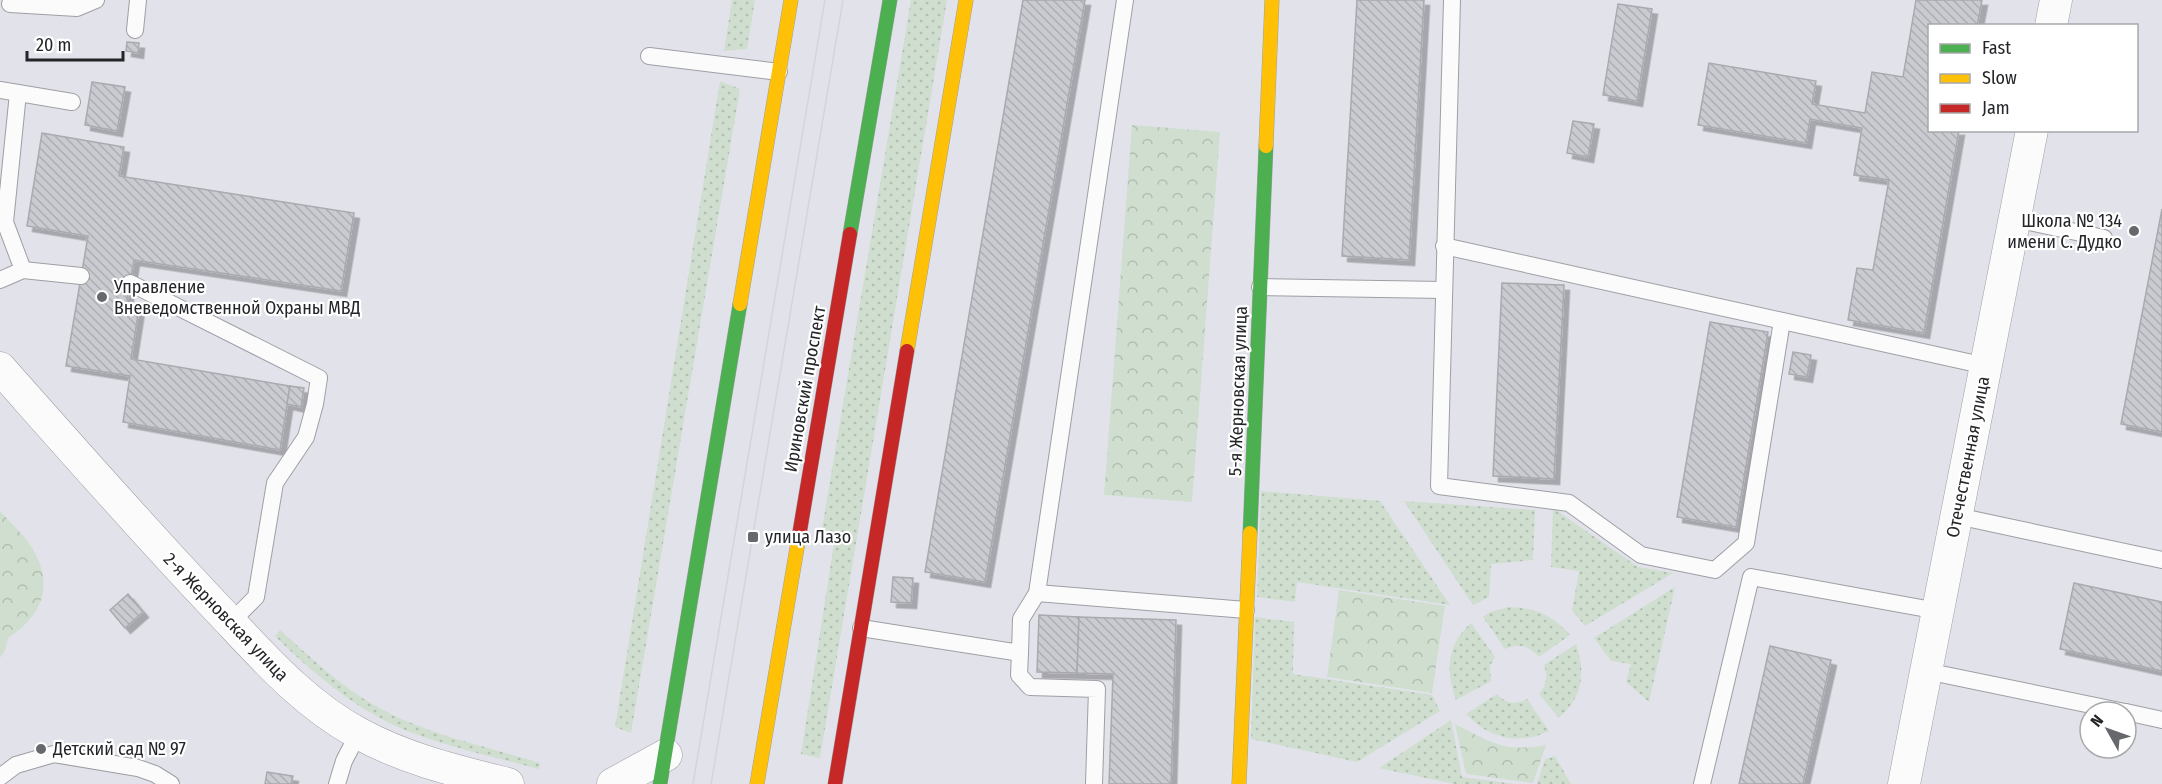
<svg xmlns="http://www.w3.org/2000/svg" width="2162" height="784" font-family="'Fira Sans Condensed',sans-serif">
<defs>
<pattern id="grass-dots" width="8" height="8" patternUnits="userSpaceOnUse" patternTransform="scale(1.5)"><rect width="8" height="8" fill="#cfdecf"/><path d="M2 2h.1M6 6h.1" fill="none" stroke="#b1beb2" stroke-width="1.8" stroke-linecap="round"/></pattern>
<pattern id="park-crowns" width="20" height="18" patternUnits="userSpaceOnUse" patternTransform="scale(1.5)"><rect width="20" height="18" fill="#cfdecf"/><path d="M2 6a3 3 0 1 1 6 0M12 15a3 3 0 1 1 6 0" fill="none" stroke="#b1beb2"/></pattern>
<pattern id="building-back-hatch" width="6" height="6" patternUnits="userSpaceOnUse" patternTransform="scale(1.5)"><rect width="6" height="6" fill="#cacbd0"/><path d="M-1 5l2 2M0 0l6 6M5-1l2 2" fill="none" stroke="#adaeb3"/></pattern>
<filter id="shadow"><feDropShadow dx="5.5" dy="5.5" stdDeviation="0" flood-color="#0004"/></filter>
</defs>
<rect width="100%" height="100%" fill="#e2e3ea"/>
<g fill="url(#grass-dots)">
<path d="M732 0H755L747 49 724 51Z"/>
<path d="M911 0H947L820 758 801 754 834 544 820 541Z"/>
<path d="M720 81 740 89 631 733 615 727Z"/>
<path d="M1261 491 1380 501 1450 605 1297 582 1295 602 1257 597Z"/>
<path d="M1404 501 1535 510 1533 560 1491 564 1489 597 1473 605Z"/>
<path d="M1553 508 1638 567 1673 573 1585 626 1572 610 1579 571 1551 567Z"/>
<path d="M1675 587 1649 702 1626 682 1631 664 1611 661 1594 638Z"/>
<path d="M1509 607C1537 608 1552 615 1570 635L1539 657C1528 645 1520 643 1505 649L1483 617 1490 612Z"/>
<path d="M1255 617 1294 622 1293 674 1432 695 1440 711 1357 762 1251 739Z"/>
<path d="M1471 623 1495 657 1490 666 1491 681 1456 700C1446 670 1446 646 1471 623Z"/>
<path d="M280 630C310 657 339 685 374 705 424 734 485 746 540 763L539 769C498 758 457 749 418 735 362 715 317 677 275 636Z"/>
<path d="M1576 644C1586 674 1583 696 1559 718L1539 694C1547 684 1548 677 1544 665Z"/>
<path d="M1497 694C1506 704 1515 705 1527 699L1549 731C1519 746 1488 738 1466 714Z"/>
<path d="M1451 720 1462 777 1515 784H1454L1379 768Z"/>
<path d="M1555 756 1571 784H1537L1545 759Z"/>
</g>
<g fill="url(#park-crowns)">
<path d="M1132 125 1220 132 1192 502 1104 495Z"/>
<path d="M0 511C8 520 18 529 26 539 55 578 48 612 8 638L5 650 0 658Z"/>
<path d="M1339 590 1445 606 1432 693 1327 677Z"/>
<path d="M1455 724C1490 742 1505 753 1546 745L1533 783 1466 774Z"/>
</g>
<g fill="url(#building-back-hatch)" stroke="#a8aaaf" stroke-width="1.5" filter="url(#shadow)">
<path d="M1023 0H1085L985 582 925 572Z"/>
<path d="M1357 0H1424L1409 260 1342 256Z"/>
<path d="M1916 0H1982L1977 26H1930V130H1959L1924 333 1848 320 1857 268 1873 270 1889 180 1854 175 1862 128 1810 119 1806 143 1698 125 1709 63 1816 81 1812 104 1865 113 1872 72 1903 77Z"/>
<path d="M1618 4 1652 9 1637 101 1603 95Z"/>
<path d="M127 42 139 43 138 53 126 51Z"/>
<path d="M92 82 125 87 117 131 85 125Z"/>
<path d="M1573 121 1594 124 1588 157 1567 153Z"/>
<path d="M42 133 124 147 119 176 354 213 341 291 134 260 126 306 139 308 131 359 290 386 280 450 123 422 130 376 66 366 88 236 27 226Z"/>
<path d="M2162 209V432L2121 424Z"/>
<path d="M1502 283 1564 285 1554 479 1493 476Z"/>
<path d="M1710 322 1768 332 1736 527 1677 517Z"/>
<path d="M1793 352 1811 355 1807 377 1789 374Z"/>
<path d="M290 386 304 388 301 407 287 404Z"/>
<path d="M893 577 913 578 911 603 891 602Z"/>
<path d="M2074 583 2162 602V671L2060 649Z"/>
<path d="M128 594 143 612 125 628 110 610Z"/>
<path d="M1039 615 1079 617 1077 673 1037 672Z"/>
<path d="M1079 617 1176 620 1171 784H1109L1113 674 1077 673Z"/>
<path d="M1770 646 1831 660 1803 784H1739Z"/>
<path d="M267 772 293 776 291 784H265Z"/>
</g>
<g fill="none" stroke-linecap="round" stroke-linejoin="round">
<g stroke="#9e9fa4" stroke-width="18">
<g id="lane">
<path d="M1452 0 1439 486 1569 503 1641 555 1715 570 1746 543 1782 321"/>
<path d="M10 4 77 8 96 0"/>
<path d="M135 30 138 0"/>
<path d="M649 56 779 72"/>
<path d="M0 90 72 102"/>
<path d="M18 93 5 222 23 270"/>
<path d="M2015 219 2104 238"/>
<path d="M1444 246 1986 366"/>
<path d="M0 280 23 270 81 276"/>
<path d="M130 283 319 378 315 404 306 437 275 483 256 597 230 623"/>
<path d="M1260 287 1444 290"/>
<path d="M1957 516 2162 560"/>
<path d="M1037 593 1246 610"/>
<path d="M861 628 1020 653 1021 619 1037 593 1125 0"/>
<path d="M1020 653 1019 675 1030 687 1097 689 1094 784"/>
<path d="M1926 671 2125 712"/>
<path d="M2126 712 2162 720"/>
<path d="M0 777 16 765 54 754 138 768 155 774 171 784"/>
<path d="M337 784 344 761 358 734"/>
<path d="M1702 784 1751 577 1938 611"/>
</g>
</g>
<g stroke="#9e9fa4" stroke-width="33">
<g id="street">
<path d="M2051 26 2056 0"/>
<path d="M0 368C71 448 142 529 216 607 260 653 301 702 358 733 405 759 456 771 508 784"/>
<path d="M613 784 666 755"/>
<path d="M1904 784 2032 130"/>
</g>
</g>
<g stroke="#9e9fa4" stroke-width="15">
<g id="fast">
<path d="M850 234 890 0"/>
<path d="M1250 533 1266 146"/>
<path d="M660 784 740 304"/>
</g>
</g>
<g stroke="#9e9fa4" stroke-width="15">
<g id="slow">
<path d="M1266 146 1272 0"/>
<path d="M740 304 791 0"/>
<path d="M907 351 966 0"/>
<path d="M757 784 799 536"/>
<path d="M1239 784 1250 533"/>
</g>
</g>
<g stroke="#9e9fa4" stroke-width="15">
<g id="jam">
<path d="M799 536 850 234"/>
<path d="M835 784 907 351"/>
</g>
</g>
<use href="#lane" stroke="#fbfbfc" stroke-width="16"/>
<use href="#street" stroke="#fbfbfc" stroke-width="32"/>
<use href="#fast" stroke="#4caf50" stroke-width="14"/>
<use href="#slow" stroke="#ffc107" stroke-width="14"/>
<use href="#jam" stroke="#c62828" stroke-width="14"/>
<g stroke="#d4d5d6" stroke-width="1.5">
<path d="M693 784 825 0"/>
<path d="M711 784 843 0"/>
</g>
</g>
<g fill="#66686c" stroke="#fff" stroke-width="2">
<circle cx="2134" cy="231" r="6"/>
<circle cx="102" cy="297" r="6"/>
<rect x="747" y="531" width="12" height="12" rx="3"/>
<circle cx="41" cy="749" r="6"/>
</g>
<g text-anchor="middle" stroke-width="4.5" stroke-linejoin="round" paint-order="stroke">
<g font-size="18" fill="#232528" stroke="#fff" text-anchor="start">
<text x="2122" y="227" text-anchor="end">Школа № 134<tspan x="2122" dy="21">имени С. Дудко</tspan></text>
<text x="114" y="293">Управление<tspan x="114" dy="21">Вневедомственной Охраны МВД</tspan></text>
<text x="765" y="543">улица Лазо</text>
<text x="53" y="755">Детский сад № 97</text>
</g>
<g font-size="18" fill="#232528" stroke="#fff">
<text transform="translate(805 389) rotate(-80)" y="6">Ириновский проспект</text>
<text transform="translate(1238 391) rotate(-88)" y="6">5-я Жерновская улица</text>
<text transform="translate(1968 457) rotate(-79)" y="6">Отечественная улица</text>
<text transform="translate(226 617) rotate(46)" y="6">2-я Жерновская улица</text>
</g>
</g>
<rect x="1928" y="24" width="210" height="108" fill="#ffffff" stroke="#a7a8a9" stroke-width="1.5"/>
<rect x="1940" y="44" width="30" height="9" fill="#4caf50" stroke="#a7a8a9" stroke-width="1.5"/>
<text x="1982" y="54" font-size="18" fill="#232528">Fast</text>
<rect x="1940" y="74" width="30" height="9" fill="#ffc107" stroke="#a7a8a9" stroke-width="1.5"/>
<text x="1982" y="84" font-size="18" fill="#232528">Slow</text>
<rect x="1940" y="104" width="30" height="9" fill="#c62828" stroke="#a7a8a9" stroke-width="1.5"/>
<text x="1982" y="114" font-size="18" fill="#232528">Jam</text>
<g transform="translate(2108 730) rotate(310)"><circle r="28" fill="#ffffff" stroke="#a7a8a9" stroke-width="1.5"/>
<path d="M0-4.5L10 22L0 15L-10 22Z" fill="#66686c"/>
<text y="-9" font-size="16" font-weight="bold" text-anchor="middle" fill="#232528">N</text>
</g>
<path d="M27 51v9h96v-9" fill="none" stroke="#232528" stroke-width="3"/>
<text x="36" y="51" font-size="18" fill="#232528" stroke="#ffffff" stroke-width="4.5" paint-order="stroke">20 m</text>
</svg>
